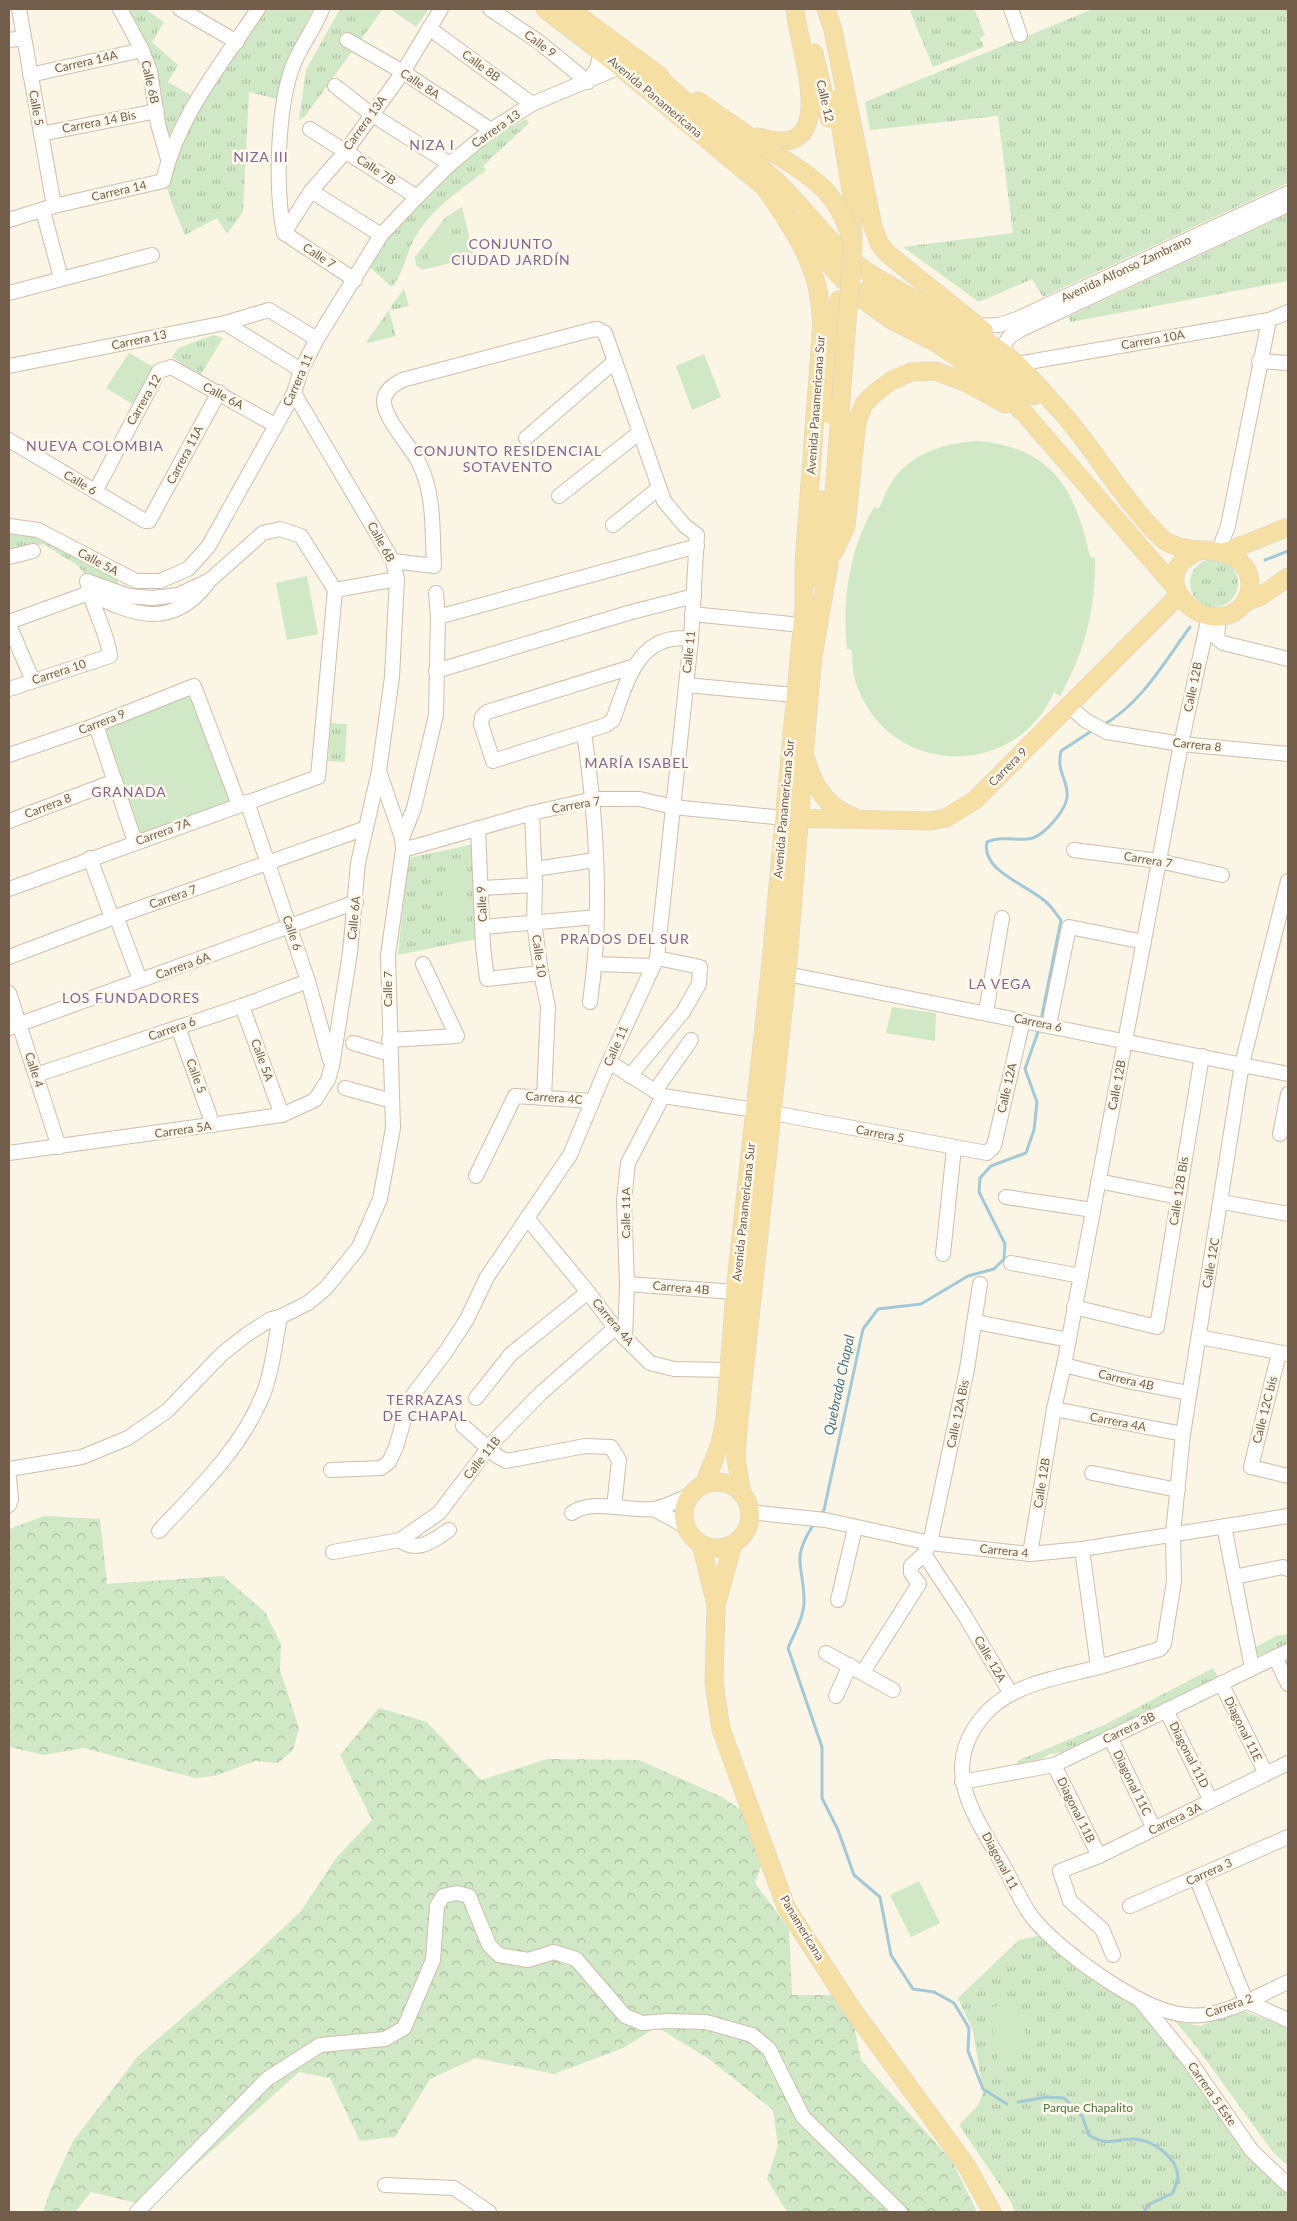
<svg xmlns="http://www.w3.org/2000/svg" width="1297" height="2221" font-family="Lato,sans-serif">
<defs>
<pattern id="grass-tufts" width="24" height="20" patternUnits="userSpaceOnUse" patternTransform="scale(1.25)"><rect width="24" height="20" fill="#d0e8c5"/><path d="M3 7l-1-3M5 7V3M7 7l1-3M15 17l-1-3M17 17v-4M19 17l1-3" fill="none" stroke="#adbfa2"/></pattern>
<pattern id="forest-crowns" width="20" height="18" patternUnits="userSpaceOnUse" patternTransform="scale(1.25)"><rect width="20" height="18" fill="#d0e8c5"/><path d="M2 6a3 3 0 1 1 6 0M12 15a3 3 0 1 1 6 0" fill="none" stroke="#adbfa2"/></pattern>
</defs>
<rect width="100%" height="100%" fill="#fbf5e6"/>
<g fill="url(#grass-tufts)">
<path d="M125 9H145L164 22 152 42 178 65 168 82 192 96 168 138Z"/>
<path d="M267 9H313L288 61 277 99 249 92 243 212 227 234 217 218 185 235C180 221 168 198 167 184 165 147 244 42 267 9Z"/>
<path d="M340 9H383L306 115 299 121 306 70Z"/>
<path d="M916 9H974L985 35 980 38 984 47 933 67 910 11Z"/>
<path d="M1093 9H1288V183L1043 297 1032 279 979 302 903 247 1013 233 998 116 870 130 865 102Z"/>
<path d="M526 119 529 123 483 166 486 170C462 189 434 207 417 234 406 251 405 271 392 287L368 266C399 211 469 148 526 119Z"/>
<path d="M462 207 474 257 422 270 416 265 415 257 445 218Z"/>
<path d="M1288 214V281L1071 322 1068 317Z"/>
<path d="M404 289 409 306 391 310V306Z"/>
<path d="M389 310 396 336 369 343 366 342Z"/>
<path d="M213 335 223 338 200 376 172 357 178 348Z"/>
<path d="M9 532 35 535 114 575 125 594 88 578 77 565 43 544 9 552Z"/>
<circle cx="1214" cy="583" r="24"/>
<path d="M331 723 347 724 345 762 328 761Z"/>
<path d="M475 844 476 939 398 955 408 858Z"/>
<path d="M1288 1634V1644L1256 1657 1254 1648 1276 1636Z"/>
<path d="M1213 1668 1219 1679 1070 1751 1050 1754 1032 1765 1019 1766 1017 1761 1104 1725Z"/>
<path d="M1043 1935 1121 1994 1155 2024 1288 2188V2212H1015L1010 2200 959 2125 979 2104 983 2092 973 2031 958 1998 1019 1940Z"/>
<path d="M1242 2010 1288 2028V2166L1273 2152 1195 2045 1175 2021 1200 2026Z"/>
</g>
<g fill="url(#forest-crowns)">
<path d="M44 1516 100 1519 107 1584 223 1576 265 1612 281 1644 280 1670 299 1728 293 1750 278 1763 255 1761 215 1776 195 1778 84 1748 44 1755 9 1747V1529Z"/>
<path d="M379 1708 427 1722 481 1780 547 1759 639 1760 722 1797 750 1816 766 1853 755 1883 789 1929 792 1995H833L853 2021 861 2060 952 2161 977 2212H787L767 2179 778 2146 773 2110 709 2059 657 2027 623 2048 554 2074 476 2058 430 2079 395 2137 360 2141 330 2078 299 2072 177 2182 137 2203 91 2192 75 2212H43L50 2191 73 2141 139 2055 246 1963 301 1911 336 1858 372 1820 340 1755Z"/>
</g>
<g fill="#d0e8c5">
<path d="M390 9H429L416 27Z"/>
<path d="M467 235 473 257 431 267 425 245Z"/>
<path d="M129 353 157 369 136 406 106 388Z"/>
<path d="M704 354 721 397 692 410 676 366Z"/>
<path d="M979 441C1052 448 1076 490 1090 557L1095 558C1096 608 1085 652 1060 696L1054 692C1017 778 895 778 859 691 853 678 852 664 852 650L847 649C842 599 849 551 874 507L879 508C883 500 886 491 891 483 909 454 946 442 979 441Z"/>
<path d="M307 576 318 634 287 640 276 583Z"/>
<path d="M199 689 240 798 139 837 102 728Z"/>
<path d="M463 872 466 914 443 915 441 874Z"/>
<path d="M892 1007 936 1013 935 1041 886 1033Z"/>
<path d="M919 1881 940 1923 911 1937 890 1895Z"/>
<path d="M1018 2002 1030 2053 999 2061 988 2008Z"/>
</g>
<g fill="none" stroke-linecap="round" stroke-linejoin="round">
<g stroke="#a2c9d5" stroke-width="3">
<path d="M1265 560 1288 551"/>
<path d="M1103 725C1141 704 1165 661 1190 627"/>
<path d="M1041 1020 1061 920C1056 914 1052 907 1046 902 1030 886 980 871 987 842 1004 835 1018 842 1033 838 1046 833 1066 810 1067 797 1069 781 1056 773 1061 751L1093 730"/>
<path d="M820 1515 824 1510 863 1329 878 1309 921 1304 968 1276 994 1269 1004 1259 1005 1244 979 1192 980 1178 991 1166 1026 1153 1034 1130 1037 1102 1025 1069 1039 1029"/>
<path d="M814 1524C789 1561 805 1567 804 1603 803 1619 794 1634 788 1648L822 1747V1798L838 1830 854 1875 880 1897 891 1955 913 1989 934 1992 954 2003 969 2028 968 2051 983 2089 1007 2104"/>
<path d="M1018 2102 1047 2097 1064 2098 1082 2116 1089 2135C1108 2147 1115 2139 1134 2139 1153 2140 1177 2157 1178 2177 1178 2182 1174 2188 1173 2193L1148 2205 1144 2212"/>
</g>
<g stroke="#cdbead" stroke-width="16">
<g id="minor">
<path d="M19 9 54 206"/>
<path d="M120 9 142 50 150 71 158 124 168 159"/>
<path d="M180 9 237 42"/>
<path d="M490 9 539 42 588 82"/>
<path d="M1011 9 1020 35"/>
<path d="M429 28 532 104"/>
<path d="M9 40 24 38"/>
<path d="M347 40 403 72 491 130"/>
<path d="M30 75 142 50"/>
<path d="M588 82 597 68 601 52"/>
<path d="M335 86 371 114 450 164"/>
<path d="M310 129 417 197"/>
<path d="M41 134 157 111"/>
<path d="M311 191 381 235"/>
<path d="M43 211 61 278"/>
<path d="M9 220 54 206 163 181C178 115 222 64 258 9"/>
<path d="M284 233 311 191 346 151 403 72 441 9"/>
<path d="M284 233C275 189 277 104 294 63 302 44 315 28 322 9"/>
<path d="M284 233 355 280"/>
<path d="M9 293 152 255"/>
<path d="M225 323 301 370"/>
<path d="M973 326 999 325 1017 319 1288 193"/>
<path d="M1001 351 1009 337 1022 329 1288 205"/>
<path d="M1259 361 1288 363"/>
<path d="M1017 364 1269 320 1288 312"/>
<path d="M9 366 225 323 269 310 317 339"/>
<path d="M526 438 615 361"/>
<path d="M9 440 145 521H149L219 392"/>
<path d="M95 492 159 371 171 367 275 425"/>
<path d="M559 496 640 432"/>
<path d="M613 525 659 488"/>
<path d="M9 526 38 530 136 581H160L188 569 208 547 294 393 301 370 317 339 381 235 417 197 450 164 491 130 532 104 620 67"/>
<path d="M1218 552 1228 526 1269 320"/>
<path d="M9 557 33 551"/>
<path d="M335 590 397 579"/>
<path d="M692 614 801 625"/>
<path d="M1219 616 1217 638 1223 643 1288 659"/>
<path d="M438 617 697 546"/>
<path d="M9 622 89 593C133 615 171 630 207 584"/>
<path d="M9 625 33 681"/>
<path d="M632 667 487 712 482 717 481 724 493 761 606 725 613 720C627 682 638 632 691 639"/>
<path d="M436 671 628 613 694 596"/>
<path d="M686 685 794 695"/>
<path d="M9 689 110 656C107 630 91 607 87 581L129 596 152 598 178 595 210 580 263 533 280 529 301 536 335 590"/>
<path d="M1069 706 1085 720 1107 732 1181 744 1288 754"/>
<path d="M96 725 135 842"/>
<path d="M584 733C597 821 603 913 590 1002"/>
<path d="M9 755 96 725 194 686 239 805"/>
<path d="M247 802 308 981 330 1060"/>
<path d="M532 813 535 885 534 922 541 973 548 1007 544 1098"/>
<path d="M9 821 115 781"/>
<path d="M478 828 483 947 487 979 541 973"/>
<path d="M402 838 414 808 436 715 438 617 436 593"/>
<path d="M403 850 532 813 594 799H640L673 807 784 818"/>
<path d="M1074 850 1159 861 1222 875"/>
<path d="M90 858 112 918"/>
<path d="M535 869 595 860"/>
<path d="M1288 881 1242 1064 1183 1434 1173 1533 1174 1581 1164 1644 1160 1649C1140 1655 1119 1661 1099 1667 1061 1677 1013 1683 985 1714 940 1765 970 1809 999 1858 1011 1877 1018 1898 1032 1917 1059 1951 1141 2011 1186 2015 1220 2019 1257 1996 1288 1982"/>
<path d="M481 888 535 885"/>
<path d="M9 889 318 777 335 590"/>
<path d="M116 916 140 980"/>
<path d="M483 927 597 917"/>
<path d="M9 957 112 918 366 828"/>
<path d="M595 964 652 966"/>
<path d="M787 974 1288 1074"/>
<path d="M9 993 59 1147"/>
<path d="M242 1006 282 1115"/>
<path d="M986 1012 1002 918"/>
<path d="M1049 1025 1069 927 1144 942"/>
<path d="M178 1027 213 1125"/>
<path d="M9 1028 356 902"/>
<path d="M389 1040 457 1036 423 964"/>
<path d="M353 1043 390 1054"/>
<path d="M609 1062 663 1096 755 1110"/>
<path d="M36 1075 242 1006 308 981"/>
<path d="M630 1076 683 1012 699 984 700 967 657 958"/>
<path d="M345 1088 392 1101"/>
<path d="M655 1091 691 1040"/>
<path d="M773 1113 987 1153 994 1146 1023 1020"/>
<path d="M1280 1134 1288 1094"/>
<path d="M9 1153 282 1115 315 1100 328 1080 332 1066 350 953 358 863 379 771 392 677 397 579 393 561 294 393"/>
<path d="M476 1176 515 1096 592 1101"/>
<path d="M1098 1181 1178 1197"/>
<path d="M1006 1197 1093 1210"/>
<path d="M1222 1202 1288 1214"/>
<path d="M527 1218 588 1292 615 1328 650 1363 674 1369 728 1370"/>
<path d="M943 1254 954 1148"/>
<path d="M1011 1263 1081 1276"/>
<path d="M627 1284 735 1292"/>
<path d="M980 1284 967 1369 930 1543 924 1554 965 1616 1011 1694"/>
<path d="M1074 1307 1157 1327 1202 1056"/>
<path d="M976 1322 1069 1340"/>
<path d="M1199 1337 1288 1354"/>
<path d="M625 1339 627 1284 624 1200 628 1163 663 1096"/>
<path d="M1279 1353 1251 1467 1288 1476"/>
<path d="M1064 1365 1132 1382 1189 1393"/>
<path d="M476 1398 511 1354 588 1292"/>
<path d="M1054 1409 1183 1434"/>
<path d="M463 1426 497 1456 506 1461 585 1446 611 1447 619 1460 614 1507"/>
<path d="M9 1469 82 1457 128 1438 167 1411 222 1354 246 1335 271 1319 280 1317 308 1303 326 1288 359 1247 380 1199 393 1128 388 955 403 850 402 838 379 771"/>
<path d="M331 1470 381 1468 389 1462 396 1447 410 1399 447 1350 467 1319 487 1277 570 1155 609 1062 657 958 691 639 697 535 685 526 664 501 605 333 598 329 591 330 402 380C394 385 383 391 384 403 386 421 410 445 419 463 435 495 432 531 434 566L393 561"/>
<path d="M1092 1473 1178 1490"/>
<path d="M9 1478 11 1499 9 1505"/>
<path d="M654 1509 685 1526"/>
<path d="M749 1512 825 1520 930 1543 1030 1554 1082 1549 1288 1516"/>
<path d="M572 1513C592 1498 631 1512 654 1509 666 1507 680 1499 691 1495"/>
<path d="M1224 1526 1252 1668"/>
<path d="M159 1531C198 1489 243 1447 264 1392 273 1369 275 1341 280 1317"/>
<path d="M400 1540C417 1554 434 1540 449 1530"/>
<path d="M1082 1549 1098 1667"/>
<path d="M333 1552 400 1540 439 1513 493 1442 541 1393 615 1328"/>
<path d="M1030 1554 1054 1409 1064 1365 1181 744 1209 616"/>
<path d="M1234 1577 1283 1567 1288 1569"/>
<path d="M838 1600 855 1528"/>
<path d="M826 1653 893 1690"/>
<path d="M1275 1657 1288 1684"/>
<path d="M863 1672 919 1584 911 1573V1566L924 1554"/>
<path d="M1221 1683 1266 1774"/>
<path d="M836 1696 850 1665"/>
<path d="M1166 1710 1211 1801"/>
<path d="M1110 1737 1154 1829"/>
<path d="M1054 1765 1099 1856"/>
<path d="M962 1782 1054 1765 1288 1651"/>
<path d="M1196 1877 1246 2001 1288 2020"/>
<path d="M1130 1906 1288 1837"/>
<path d="M1113 1955 1102 1929 1070 1901 1060 1871 1099 1856 1288 1763"/>
<path d="M1140 2000 1191 2063 1252 2151 1288 2185"/>
<path d="M385 2185 454 2188 489 2212"/>
<path d="M137 2212 267 2079 320 2045 385 2039 404 2028 433 1960 437 1906 443 1896 457 1893 469 1896 489 1945 499 1955 528 1960 554 1952 576 1959 625 2016 642 2023 667 2021 706 2022 752 2035 769 2049 803 2117 900 2212"/>
</g>
</g>
<g stroke="#dbd5d0" stroke-width="19">
<g id="major">
<path d="M545 9 620 67 769 191"/>
<path d="M570 9 660 76"/>
<path d="M826 9 833 30 873 227 879 243 888 254 984 331"/>
<path d="M814 53 829 118"/>
<path d="M650 69C693 111 742 147 784 189 809 214 829 243 858 265 871 276 888 284 903 293 936 311 968 329 999 350 1020 364 1037 385 1054 404 1090 441 1114 488 1150 526 1155 531 1161 539 1167 542 1191 556 1226 543 1244 566 1254 579 1251 599 1239 609 1201 639 1140 573 1200 551"/>
<path d="M836 99 852 196 853 240"/>
<path d="M698 101 774 153"/>
<path d="M759 137C844 165 798 48 795 9"/>
<path d="M799 223 835 271 862 299 890 319 938 344 983 375 1025 414 1175 587"/>
<path d="M869 289 971 348 1033 396"/>
<path d="M829 414 839 300"/>
<path d="M834 552 846 526 857 421 864 404 875 393 891 381 911 372 936 371 965 382 1005 404"/>
<path d="M1223 553 1288 527"/>
<path d="M811 578 817 551 822 500"/>
<path d="M1245 602 1261 596 1288 577"/>
<path d="M807 762C814 788 828 808 854 817"/>
<path d="M790 818 930 821 946 818 975 800 1179 595"/>
<circle cx="717" cy="1515" r="33"/>
<path d="M704 1485 720 1444 725 1419 735 1292 770 972 804 607V563L822 324C820 305 819 285 811 267 800 237 781 212 764 186"/>
<path d="M742 1494 736 1458 738 1429 787 974 809 697 813 656 829 564 841 399"/>
<path d="M701 1544 716 1605 714 1683 721 1729 786 1907 850 2006 966 2165 992 2212"/>
<path d="M717 1602 733 1544"/>
</g>
</g>
<use href="#minor" stroke="#fff" stroke-width="14"/>
<use href="#major" stroke="#f6dfa2" stroke-width="18"/>
<g stroke="#dbd5d0" stroke-width="19" stroke-linecap="butt">
<path id="major-bridge" d="M774 153C818 181 839 193 853 245L841 399"/>
</g>
<use href="#major-bridge" stroke="#f6dfa2" stroke-width="18"/>
</g>
<g text-anchor="middle" stroke-width="5" stroke-linejoin="round" paint-order="stroke">
<g font-size="12" fill="#735e4c" stroke="#fef9ec">
<text transform="translate(540 44) rotate(37)" y="4">Calle 9</text>
<text transform="translate(86 62) rotate(-13)" y="4">Carrera 14A</text>
<text transform="translate(481 66) rotate(36)" y="4">Calle 8B</text>
<text transform="translate(150 82) rotate(77)" y="4">Calle 6B</text>
<text transform="translate(420 84) rotate(33)" y="4">Calle 8A</text>
<text transform="translate(655 97) rotate(40)" y="4">Avenida Panamericana</text>
<text transform="translate(825 101) rotate(77)" y="4">Calle 12</text>
<text transform="translate(36 108) rotate(80)" y="4">Calle 5</text>
<text transform="translate(99 122) rotate(-11)" y="4">Carrera 14 Bis</text>
<text transform="translate(365 123) rotate(-54)" y="4">Carrera 13A</text>
<text transform="translate(496 129) rotate(-35)" y="4">Carrera 13</text>
<text transform="translate(376 170) rotate(33)" y="4">Calle 7B</text>
<text transform="translate(119 191) rotate(-13)" y="4">Carrera 14</text>
<text transform="translate(319 256) rotate(33)" y="4">Calle 7</text>
<text transform="translate(1126 269) rotate(-25)" y="4">Avenida Alfonso Zambrano</text>
<text transform="translate(139 340) rotate(-12)" y="4">Carrera 13</text>
<text transform="translate(1153 340) rotate(-10)" y="4">Carrera 10A</text>
<text transform="translate(298 380) rotate(-66)" y="4">Carrera 11</text>
<text transform="translate(223 396) rotate(28)" y="4">Calle 6A</text>
<text transform="translate(144 400) rotate(-60)" y="4">Carrera 12</text>
<text transform="translate(816 405) rotate(-86)" y="4">Avenida Panamericana Sur</text>
<text transform="translate(185 455) rotate(-62)" y="4">Carrera 11A</text>
<text transform="translate(80 483) rotate(31)" y="4">Calle 6</text>
<text transform="translate(381 542) rotate(61)" y="4">Calle 6B</text>
<text transform="translate(98 562) rotate(28)" y="4">Calle 5A</text>
<text transform="translate(689 652) rotate(-84)" y="4">Calle 11</text>
<text transform="translate(59 672) rotate(-18)" y="4">Carrera 10</text>
<text transform="translate(1193 687) rotate(-78)" y="4">Calle 12B</text>
<text transform="translate(102 722) rotate(-21)" y="4">Carrera 9</text>
<text transform="translate(1197 745) rotate(6)" y="4">Carrera 8</text>
<text transform="translate(1008 767) rotate(-45)" y="4">Carrera 9</text>
<text transform="translate(576 805) rotate(-10)" y="4">Carrera 7</text>
<text transform="translate(48 806) rotate(-21)" y="4">Carrera 8</text>
<text transform="translate(784 809) rotate(-85)" y="4">Avenida Panamericana Sur</text>
<text transform="translate(163 832) rotate(-20)" y="4">Carrera 7A</text>
<text transform="translate(1148 860) rotate(9)" y="4">Carrera 7</text>
<text transform="translate(173 897) rotate(-19)" y="4">Carrera 7</text>
<text transform="translate(482 904) rotate(-93)" y="4">Calle 9</text>
<text transform="translate(354 918) rotate(-84)" y="4">Calle 6A</text>
<text transform="translate(292 933) rotate(71)" y="4">Calle 6</text>
<text transform="translate(539 956) rotate(82)" y="4">Calle 10</text>
<text transform="translate(183 966) rotate(-20)" y="4">Carrera 6A</text>
<text transform="translate(388 989) rotate(-90)" y="4">Calle 7</text>
<text transform="translate(1038 1023) rotate(12)" y="4">Carrera 6</text>
<text transform="translate(172 1029) rotate(-19)" y="4">Carrera 6</text>
<text transform="translate(616 1046) rotate(-66)" y="4">Calle 11</text>
<text transform="translate(262 1060) rotate(70)" y="4">Calle 5A</text>
<text transform="translate(34 1070) rotate(72)" y="4">Calle 4</text>
<text transform="translate(196 1076) rotate(70)" y="4">Calle 5</text>
<text transform="translate(1117 1085) rotate(-79)" y="4">Calle 12B</text>
<text transform="translate(1007 1088) rotate(-77)" y="4">Calle 12A</text>
<text transform="translate(554 1098) rotate(4)" y="4">Carrera 4C</text>
<text transform="translate(183 1130) rotate(-8)" y="4">Carrera 5A</text>
<text transform="translate(880 1134) rotate(11)" y="4">Carrera 5</text>
<text transform="translate(1179 1191) rotate(-81)" y="4">Calle 12B Bis</text>
<text transform="translate(744 1212) rotate(-84)" y="4">Avenida Panamericana Sur</text>
<text transform="translate(626 1213) rotate(-90)" y="4">Calle 11A</text>
<text transform="translate(1211 1263) rotate(-80)" y="4">Calle 12C</text>
<text transform="translate(681 1288) rotate(5)" y="4">Carrera 4B</text>
<text transform="translate(613 1322) rotate(50)" y="4">Carrera 4A</text>
<text transform="translate(1126 1380) rotate(13)" y="4">Carrera 4B</text>
<text transform="translate(1265 1410) rotate(-76)" y="4">Calle 12C bis</text>
<text transform="translate(958 1414) rotate(-78)" y="4">Calle 12A Bis</text>
<text transform="translate(1118 1422) rotate(11)" y="4">Carrera 4A</text>
<text transform="translate(482 1458) rotate(-51)" y="4">Calle 11B</text>
<text transform="translate(1042 1483) rotate(-81)" y="4">Calle 12B</text>
<text transform="translate(1004 1551) rotate(6)" y="4">Carrera 4</text>
<text transform="translate(990 1659) rotate(60)" y="4">Calle 12A</text>
<text transform="translate(1129 1728) rotate(-26)" y="4">Carrera 3B</text>
<text transform="translate(1243 1729) rotate(64)" y="4">Diagonal 11E</text>
<text transform="translate(1189 1755) rotate(63)" y="4">Diagonal 11D</text>
<text transform="translate(1132 1783) rotate(64)" y="4">Diagonal 11C</text>
<text transform="translate(1076 1810) rotate(64)" y="4">Diagonal 11B</text>
<text transform="translate(1175 1819) rotate(-26)" y="4">Carrera 3A</text>
<text transform="translate(1000 1861) rotate(62)" y="4">Diagonal 11</text>
<text transform="translate(1209 1872) rotate(-24)" y="4">Carrera 3</text>
<text transform="translate(802 1928) rotate(59)" y="4">Panamericana</text>
<text transform="translate(1229 2006) rotate(-19)" y="4">Carrera 2</text>
<text transform="translate(1212 2094) rotate(55)" y="4">Carrera 5 Este</text>
</g>
<g font-size="12" fill="#4f7844" stroke="#fef9ec">
<text x="1088" y="2112">Parque Chapalito</text>
</g>
<g font-size="14" letter-spacing="1" fill="#856490" stroke="#fef9ec">
<text x="432" y="150">NIZA I</text>
<text x="261" y="162">NIZA III</text>
<text x="511" y="249">CONJUNTO<tspan x="511" dy="16">CIUDAD JARDÍN</tspan></text>
<text x="95" y="451">NUEVA COLOMBIA</text>
<text x="508" y="456">CONJUNTO RESIDENCIAL<tspan x="508" dy="16">SOTAVENTO</tspan></text>
<text x="637" y="768">MARÍA ISABEL</text>
<text x="129" y="797">GRANADA</text>
<text x="625" y="944">PRADOS DEL SUR</text>
<text x="1000" y="989">LA VEGA</text>
<text x="131" y="1003">LOS FUNDADORES</text>
<text x="425" y="1405">TERRAZAS<tspan x="425" dy="16">DE CHAPAL</tspan></text>
</g>
<g font-size="14" font-style="italic" fill="#477585" stroke="#fef9ec">
<text transform="translate(839 1385) rotate(-78)" y="5">Quebrada Chapal</text>
</g>
</g>
<rect width="1297" height="2221" fill="none" stroke="#735e4c" stroke-width="20"/>
</svg>
